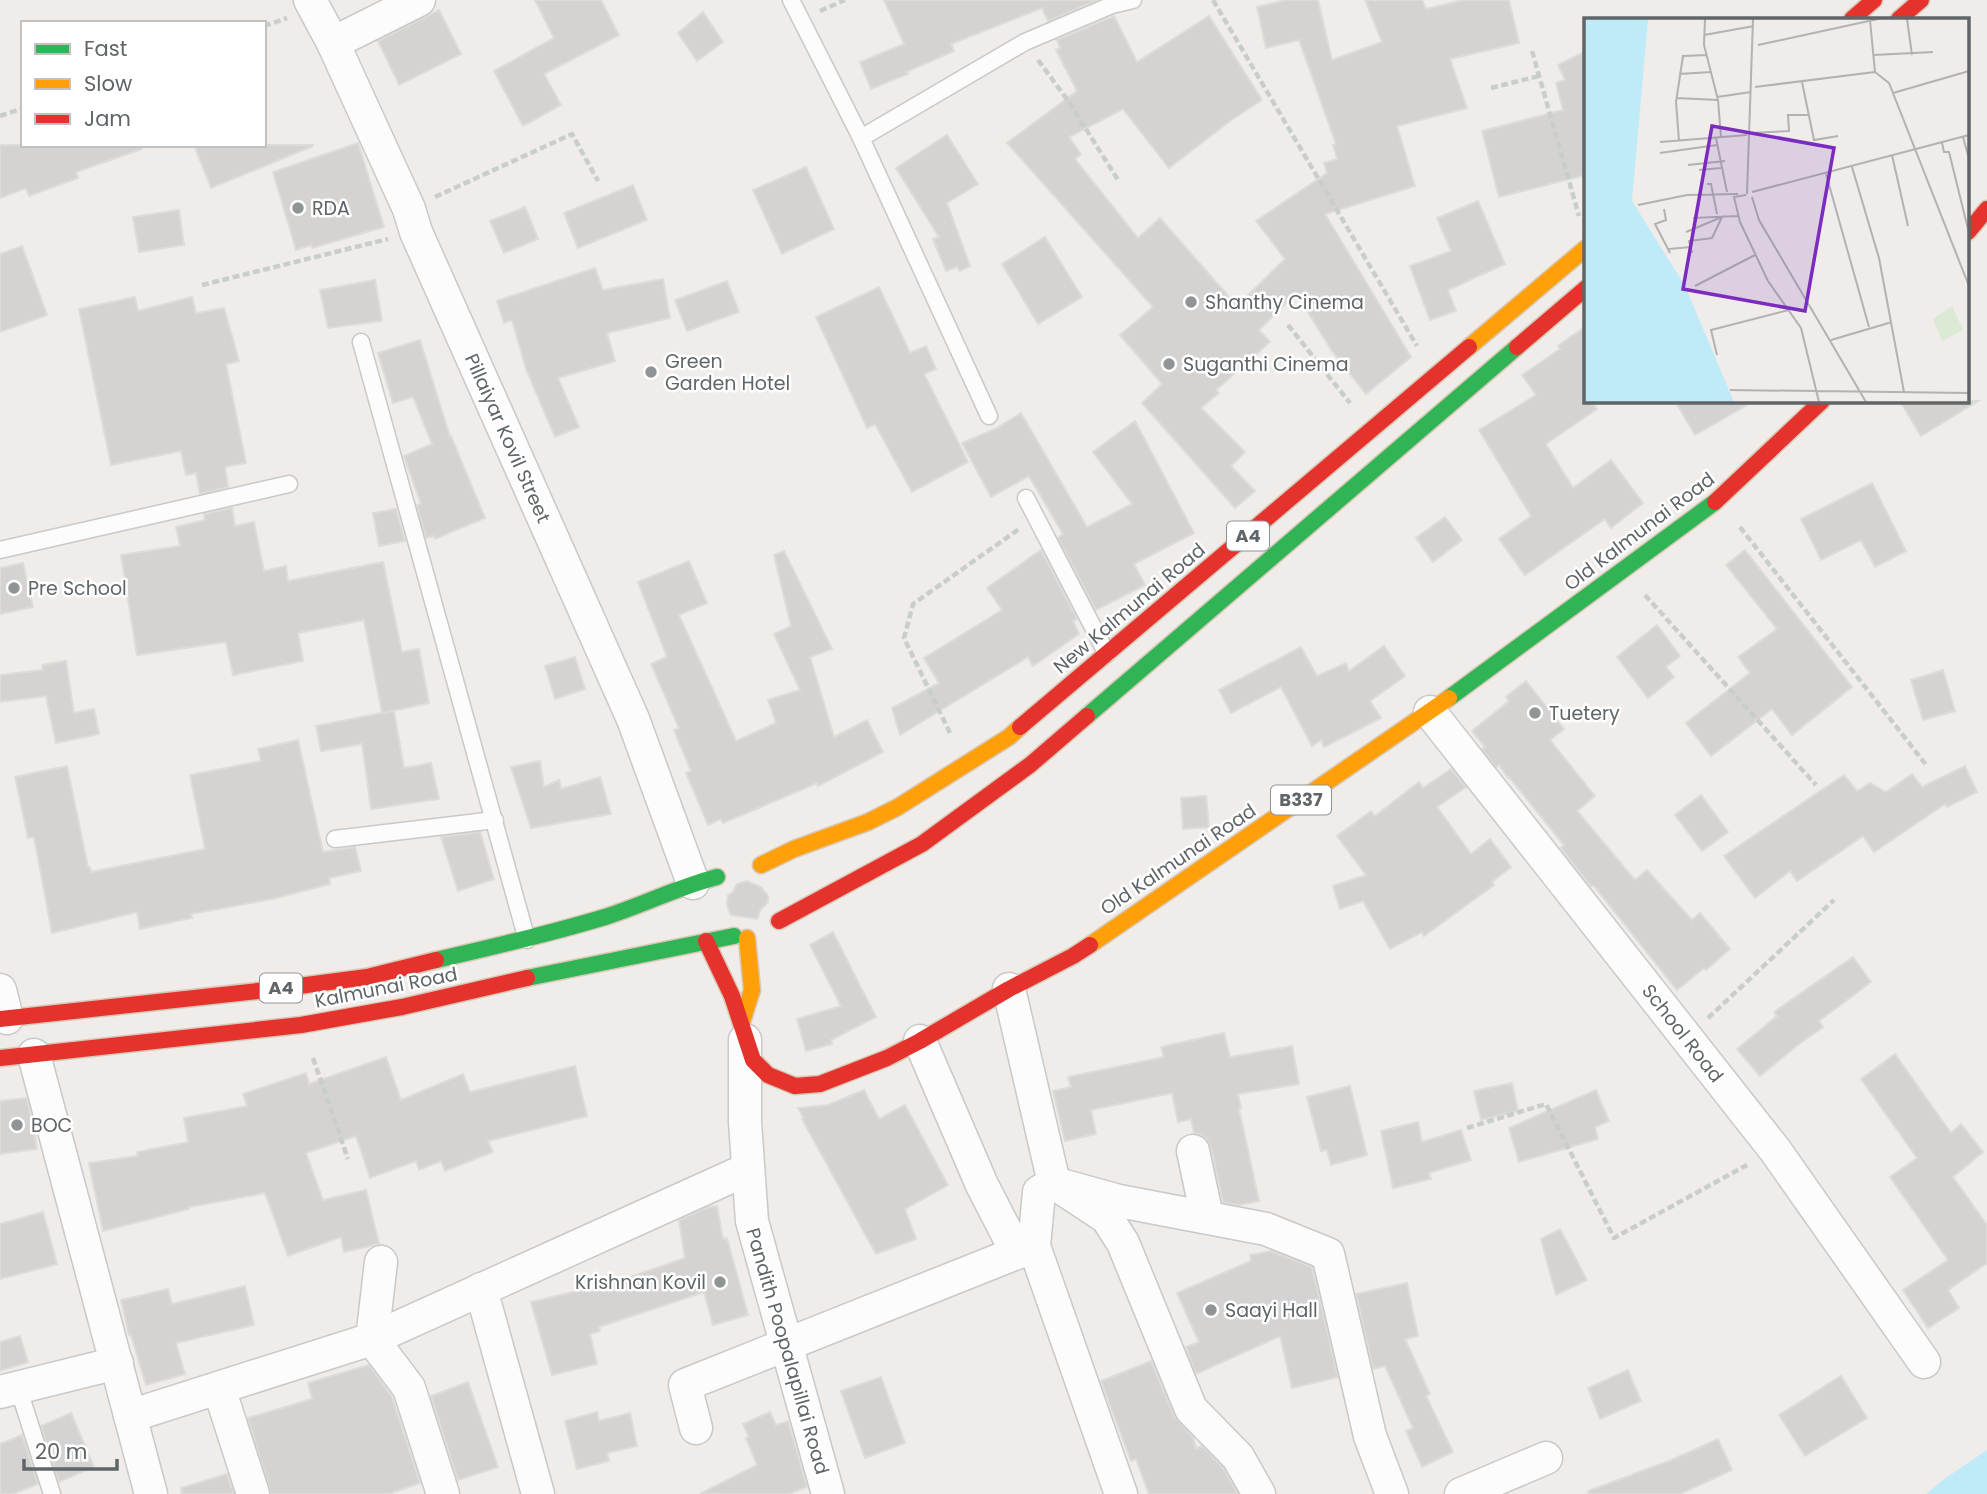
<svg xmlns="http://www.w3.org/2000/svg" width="1987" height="1494" font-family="Poppins,sans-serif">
<rect width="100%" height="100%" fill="#efece9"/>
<path fill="#bfebf8" d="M1987 1450V1494H1926L1944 1479Z"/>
<g fill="#d5d3d2" stroke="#dedcd8" stroke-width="2">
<path d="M535 0H601L619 35 544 74 561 105 523 126 494 71 554 38Z"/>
<path d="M884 0H1097L1048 21 1042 8 951 44 954 51 906 72 908 74 871 89 860 62 904 44Z"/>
<path d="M1286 0H1318L1332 60 1382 42 1365 0H1422L1426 9 1463 0H1509L1519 43 1450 59 1467 108 1397 126 1415 186 1325 214 1411 357 1366 394 1332 351 1296 293 1259 330 1270 342 1216 390 1219 393 1201 408 1245 452 1231 466 1255 491 1235 508 1142 403 1162 384 1120 335 1153 307 1007 143 1077 91 1056 50 1060 48 1057 40 1114 16 1137 62 1209 16 1262 100 1230 121 1169 168 1123 109 1069 137 1081 154 1075 159 1138 238 1160 218 1237 306 1285 259 1256 221 1327 173 1324 163 1337 159 1333 145 1336 144 1299 40 1266 48 1257 7Z"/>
<path d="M439 10 461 54 399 85 378 41Z"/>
<path d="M703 12 723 42 697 61 678 33Z"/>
<path d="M1586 51V175L1499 197 1482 131 1563 110 1556 83 1565 80 1558 65Z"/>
<path d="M947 135 978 184 947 203 970 266 960 271 957 267 946 271 933 239 939 237 896 168Z"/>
<path d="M358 143 384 227 312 248 311 245 296 250 273 172Z"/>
<path d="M0 145H142V149L76 172 78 178 29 196 26 188 0 198Z"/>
<path d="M194 145H313V146L211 188Z"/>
<path d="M806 167 834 229 782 254 753 190Z"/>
<path d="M633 185 647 220 578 248 564 213Z"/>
<path d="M1478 201 1505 264 1448 290 1456 311 1430 320 1410 266 1451 251 1437 218Z"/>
<path d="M525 207 538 239 504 253 490 221Z"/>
<path d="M179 210 184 245 139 252 133 217Z"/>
<path d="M1045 237 1082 297 1038 324 1002 264Z"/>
<path d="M22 246 47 315 0 332V254Z"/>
<path d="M595 268 603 290 663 279 670 318 607 333 615 361 558 378 579 427 555 437 526 369 512 320 504 323 497 301Z"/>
<path d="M375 280 382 321 328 328 320 290Z"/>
<path d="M727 281 739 312 687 331 675 300Z"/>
<path d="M879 287 910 353 926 346 936 369 924 374 968 462 912 492 875 424 867 428 816 317Z"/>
<path d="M135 297 138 311 192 297 196 313 224 308 239 361 226 364 246 463 225 467 228 487 200 494 196 473 186 475 181 451 111 465 79 309Z"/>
<path d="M1586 326V401H1591L1597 409 1546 444 1573 488 1611 460 1643 503 1611 528 1605 519 1525 575 1499 539 1531 516 1479 430 1536 395 1522 375 1560 349 1558 346Z"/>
<path d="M420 340 450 437 451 436 485 518 435 539 434 536 426 538 417 505 421 504 404 456 432 444 413 397 393 403 378 353Z"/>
<path d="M1675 401H1754L1695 435Z"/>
<path d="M1900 401H1978L1921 436Z"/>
<path d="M1021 413 1087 527 1132 504 1093 452 1135 421 1194 533 1134 564 1145 585 1096 610 1058 538 1063 534 1029 476 991 497 962 443 995 429Z"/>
<path d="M1872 483 1906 551 1875 567 1861 540 1821 560 1801 519Z"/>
<path d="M232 508 235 526 254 522 264 571 286 566 288 581 383 562 402 652 419 649 429 703 383 713 394 711 404 768 431 763 439 799 371 809 362 744 321 751 316 726 382 713 364 620 298 633 303 661 233 675 226 642 137 655 121 555 180 546 176 527 205 520 204 514Z"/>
<path d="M396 509 405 541 379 546 373 513Z"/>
<path d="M1445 517 1462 540 1433 562 1416 538Z"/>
<path d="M1041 550 1077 619 1073 621 1079 634 1033 666 1028 657 900 735 892 708 939 683 924 658 1002 610 987 588Z"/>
<path d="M1745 550 1852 687 1792 735 1772 709 1711 756 1686 723 1750 673 1738 657 1777 629 1726 565Z"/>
<path d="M784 551 832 649 810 657 834 737 867 720 883 752 818 786 817 783 723 823 721 819 708 825 686 773 691 771 674 730 679 728 651 664 667 657 638 582 689 561 707 603 679 615 736 741 776 723 768 700 800 690 774 634 791 626 774 555Z"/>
<path d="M23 563 33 607 0 614V568Z"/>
<path d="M1657 625 1680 656 1666 667 1674 677 1648 698 1617 657Z"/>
<path d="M1384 646 1405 676 1370 701 1381 718 1324 747 1321 740 1312 746 1281 687 1231 713 1219 690 1301 647 1317 676 1346 663 1349 671Z"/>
<path d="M575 657 585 689 555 699 545 666Z"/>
<path d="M66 661 74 713 94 709 99 734 56 743 46 696 0 702V675L43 670 42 665Z"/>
<path d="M1943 670 1955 711 1923 720 1911 680Z"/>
<path d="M1526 681 1564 729 1550 740 1595 796 1577 811 1635 880 1647 870 1692 920 1700 913 1730 949 1706 970 1704 968 1677 990 1594 886H1591L1561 848 1564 845 1509 777 1508 778 1499 765 1496 767 1482 749 1485 747 1472 731 1509 701 1506 697Z"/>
<path d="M298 740 323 852 355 847 361 871 329 878 330 884 272 899 191 914 192 918 140 929 137 912 52 933 34 837 28 838 15 777 67 766 88 867H90L91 872 205 849 190 775 261 761 258 749Z"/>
<path d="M540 761 544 787 559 780 561 789 600 777 611 814 531 828 511 767Z"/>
<path d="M1965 766 1977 792 1947 807 1945 804 1874 852 1863 836 1797 881 1790 871 1755 898 1724 856 1844 775 1857 791 1870 783 1886 792 1912 774 1922 787Z"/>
<path d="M1451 769 1466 787 1437 807 1471 854 1490 839 1511 867 1492 882 1494 885 1424 936 1422 932 1390 949 1363 901 1340 909 1333 886 1366 875 1337 836 1371 811 1375 816 1419 782 1423 788Z"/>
<path d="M1701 795 1728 832 1702 851 1675 815Z"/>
<path d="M1206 796 1209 827 1183 829 1181 798Z"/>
<path d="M480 832 494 879 458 891 441 837Z"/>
<path d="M747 881 761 887 768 896V902L761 909 757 919 731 915 729 911 727 904 728 895 733 892 737 884Z"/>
<path d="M833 932 876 1017 831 1040 832 1044 806 1051 797 1019 841 1006 810 945Z"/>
<path d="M1853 957 1871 982 1819 1021 1823 1027 1798 1045 1760 1076 1737 1049 1777 1016 1774 1012Z"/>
<path d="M1224 1033 1230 1057 1292 1046 1299 1084 1238 1094 1241 1108 1239 1109 1259 1201 1239 1205 1223 1202 1211 1147 1206 1138 1199 1134 1194 1133 1191 1119 1178 1122 1172 1093 1091 1110 1096 1134 1065 1141 1053 1091 1071 1087 1068 1077 1164 1057 1161 1047Z"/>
<path d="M1895 1054 1951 1133 1961 1124 1983 1152 1953 1177 1987 1225V1263L1948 1290 1959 1308 1928 1328 1903 1290 1948 1260 1890 1177 1917 1158 1861 1079Z"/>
<path d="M386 1057 401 1100 463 1074 470 1092 575 1066 587 1116 488 1141 493 1152 445 1171 441 1161 419 1170 416 1161 370 1178 356 1136 306 1153 323 1200 366 1190 379 1244 344 1252 341 1237 288 1256 265 1193 189 1207V1209L103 1231 89 1163 138 1156 137 1152 188 1142 184 1118 247 1106 243 1094 306 1073 309 1084Z"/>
<path d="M1512 1083 1518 1111 1481 1120 1474 1091Z"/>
<path d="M1350 1086 1367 1155 1331 1165 1327 1150 1321 1151 1307 1097Z"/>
<path d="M864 1090 879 1119 905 1105 948 1185 905 1209 916 1239 876 1254 802 1119 804 1118 798 1108 828 1105Z"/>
<path d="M1596 1090 1609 1121 1595 1127 1598 1139 1519 1162 1509 1128Z"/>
<path d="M26 1098 33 1123 37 1149 0 1154V1101Z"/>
<path d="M1418 1122 1422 1142 1461 1130 1471 1160 1429 1173 1431 1179 1393 1188 1381 1131Z"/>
<path d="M717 1206 723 1239 727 1238 748 1315 713 1325 704 1292 599 1327 600 1331 590 1334 597 1364 552 1375 531 1302 590 1288V1291L685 1258 679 1220 709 1207Z"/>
<path d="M43 1212 57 1264 0 1279V1224Z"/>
<path d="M1560 1229 1587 1280 1556 1295 1541 1239Z"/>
<path d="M1271 1251 1312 1267 1338 1377 1292 1388 1280 1336 1196 1374 1186 1347 1199 1342 1177 1293 1251 1261 1250 1255Z"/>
<path d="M1407 1283 1418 1336 1405 1339 1430 1394 1426 1396 1453 1452 1422 1467 1406 1431 1413 1428 1385 1366 1373 1369 1356 1294Z"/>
<path d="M245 1286 254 1325 176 1343 185 1374 146 1385 131 1335H129L121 1300 168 1289 172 1304Z"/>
<path d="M20 1336 28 1362 0 1371V1342Z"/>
<path d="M1151 1361 1174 1416 1193 1437 1196 1449 1202 1446 1223 1468 1238 1494H1149L1136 1459 1131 1461 1101 1381Z"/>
<path d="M369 1365 392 1397 420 1483 389 1494H271L248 1418 312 1399 308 1383Z"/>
<path d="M1628 1370 1641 1401 1600 1419 1588 1388Z"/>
<path d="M1841 1376 1867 1418 1805 1456 1779 1415Z"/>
<path d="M881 1377 905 1443 865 1458 841 1391Z"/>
<path d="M468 1382 498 1467 458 1480 431 1396Z"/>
<path d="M597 1412 599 1421 630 1413 637 1446 607 1453 609 1461 577 1469 565 1421Z"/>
<path d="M770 1412 776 1425 788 1421 807 1487 789 1494H700L757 1465 746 1438 749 1437 743 1424Z"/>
<path d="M71 1413 94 1467 59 1482 41 1426Z"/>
<path d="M22 1435 38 1484 13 1494H0V1444Z"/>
<path d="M1718 1439 1732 1470 1680 1494H1589L1588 1491 1669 1461Z"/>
<path d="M227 1474 234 1494H182L181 1488Z"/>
</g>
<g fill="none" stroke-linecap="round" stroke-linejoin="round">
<g stroke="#c8c9c8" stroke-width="19">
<g id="lane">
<path d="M791 0 861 138 989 416"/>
<path d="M861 138 1025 42 1112 5 1133 0"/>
<path d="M361 342 527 940"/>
<path d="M1026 498 1107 654"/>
<path d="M0 550 289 484"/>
<path d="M335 839 495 820"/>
<path d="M18 1387 52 1494"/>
</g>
</g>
<g stroke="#c8c9c8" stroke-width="35">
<g id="street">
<path d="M310 0 333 43 409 209 416 232 633 719 693 883"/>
<path d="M333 43 419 0"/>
<path d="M1430 712 1775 1150 1924 1362"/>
<path d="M1009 989 1054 1183 1039 1192 1034 1246 1121 1494"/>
<path d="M0 990 7 1018"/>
<path d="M745 1040V1122L752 1221 828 1494"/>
<path d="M920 1041 982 1185 1017 1253"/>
<path d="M34 1055 151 1494"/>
<path d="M1193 1151 1207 1217"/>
<path d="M381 1262 372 1339 409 1388 443 1494"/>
<path d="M481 1289 538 1494"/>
<path d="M219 1388 253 1494"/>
<path d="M0 1392 117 1363"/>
<path d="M130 1416 372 1339 748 1169"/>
<path d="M696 1428 685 1385 1034 1246"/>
<path d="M1259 1494 1238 1457 1191 1409 1123 1243 1107 1218 1054 1183 1119 1201 1266 1229 1328 1254 1370 1436 1392 1494"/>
<path d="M1461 1494 1546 1458"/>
</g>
</g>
<g stroke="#d7c8b6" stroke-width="19">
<g id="fast">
<path d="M1449 698 1715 502"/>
<path d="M1087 716 1517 347"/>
<path d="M436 960C493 947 549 934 605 917 643 905 678 887 717 877"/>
<path d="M527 978 734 936"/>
</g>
</g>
<g stroke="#d7c8b6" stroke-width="19">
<g id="slow">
<path d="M1469 347 1586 248"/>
<path d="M761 865 794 849 868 822 898 807 1009 737 1020 727"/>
<path d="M1090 945 1449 698"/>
<path d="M742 1022 752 990 747 938"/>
</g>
</g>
<g stroke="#d7c8b6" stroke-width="19">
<g id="jam">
<path d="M1852 19 1874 0"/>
<path d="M1899 19 1921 0"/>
<path d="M1968 232 1987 209"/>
<path d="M1517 347 1586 288"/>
<path d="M1715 502 1822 401"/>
<path d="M1020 727 1469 347"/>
<path d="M779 921 922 844 1030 765 1087 716"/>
<path d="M706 941 732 996 753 1060 768 1075 795 1086 820 1084 887 1058 920 1041 1009 989 1073 956 1090 945"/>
<path d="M0 1019 276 989 367 977 436 960"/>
<path d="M0 1058 301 1025 402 1007 527 978"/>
</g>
</g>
<g stroke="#c8ceca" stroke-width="4.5" stroke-dasharray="7 3.5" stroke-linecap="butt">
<path d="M1213 0 1417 346"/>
<path d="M820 11 845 0"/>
<path d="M264 26 287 18"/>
<path d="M1532 51 1579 216"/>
<path d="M1038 60 1069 102 1118 180"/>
<path d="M1491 88 1539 76"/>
<path d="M0 116 23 108"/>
<path d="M435 197 572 134 598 181"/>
<path d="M202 285 388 239"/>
<path d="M1288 325 1350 403"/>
<path d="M1740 527 1927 766"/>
<path d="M1645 595 1816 785"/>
<path d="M950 733 904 638 913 604 1019 529"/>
<path d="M1708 1018 1834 900"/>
<path d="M313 1058 348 1159"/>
<path d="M1467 1128 1546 1104 1614 1238 1747 1165"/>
</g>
<use href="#lane" stroke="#fdfcfc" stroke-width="16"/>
<use href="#street" stroke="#fdfcfc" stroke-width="32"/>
<use href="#fast" stroke="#30b455" stroke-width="16"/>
<use href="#slow" stroke="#ff9f0a" stroke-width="16"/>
<use href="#jam" stroke="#e5322d" stroke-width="16"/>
</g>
<g fill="#919495" stroke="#fff" stroke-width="2.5">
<circle cx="298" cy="208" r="7"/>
<circle cx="1191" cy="302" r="7"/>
<circle cx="1169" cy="364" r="7"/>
<circle cx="651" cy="372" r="7"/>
<circle cx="14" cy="588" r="7"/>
<circle cx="1535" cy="713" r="7"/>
<circle cx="17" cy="1125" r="7"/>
<circle cx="720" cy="1282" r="7"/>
<circle cx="1211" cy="1310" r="7"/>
</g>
<g text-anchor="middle" stroke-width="5" stroke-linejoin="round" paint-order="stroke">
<g fill="#fff" stroke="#8f9395" stroke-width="2">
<rect x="1227" y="521.5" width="42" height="29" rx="5"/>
<rect x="1271" y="785.5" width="60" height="29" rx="5"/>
<rect x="260" y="973.5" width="42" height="29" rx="5"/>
</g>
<g font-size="18" font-weight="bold" fill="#5f6568">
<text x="1248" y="542">A4</text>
<text x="1301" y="806">B337</text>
<text x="281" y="994">A4</text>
</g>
<g font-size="19" fill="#5f6568" stroke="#fff" text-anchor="start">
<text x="312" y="215">RDA</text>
<text x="1205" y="309">Shanthy Cinema</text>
<text x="665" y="368">Green<tspan x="665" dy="22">Garden Hotel</tspan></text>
<text x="1183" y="371">Suganthi Cinema</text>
<text x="28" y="595">Pre School</text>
<text x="1549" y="720">Tuetery</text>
<text x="31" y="1132">BOC</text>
<text x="706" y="1289" text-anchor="end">Krishnan Kovil</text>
<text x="1225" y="1317">Saayi Hall</text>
</g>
<g font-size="19" fill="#5f6568" stroke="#fff">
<text transform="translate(508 438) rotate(66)" y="7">Pillaiyar Kovil Street</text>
<text transform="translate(1639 531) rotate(-37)" y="7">Old Kalmunai Road</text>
<text transform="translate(1129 608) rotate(-40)" y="7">New Kalmunai Road</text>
<text transform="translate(1178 859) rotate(-34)" y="7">Old Kalmunai Road</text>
<text transform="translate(386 987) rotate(-11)" y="7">Kalmunai Road</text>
<text transform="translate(1683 1033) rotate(52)" y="7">School Road</text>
<text transform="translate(788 1351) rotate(74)" y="7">Pandith Poopalapillai Road</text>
</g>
</g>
<g transform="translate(1584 18)">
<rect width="385" height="385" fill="#efece9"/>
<path d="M368 288 379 312 358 323 349 301Z" fill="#dbead4"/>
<path d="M0 1H64L48 183 101 268 150 384H0Z" fill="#bfebf8"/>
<path fill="none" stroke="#b1b2b1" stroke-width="2" d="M121 1 120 27 134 82 137 119M323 1 328 37M286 2 291 54 305 65 385 268M120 17 170 8M174 27 294 1M289 37 349 34M95 56 127 54M218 64 230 122 254 118M171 69 291 54M309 75 385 53M133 79 167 74M92 80 134 82M167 115 205 113 204 97H225M379 119 385 141M132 120 143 174M95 123 92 84 99 38 123 37M76 124 163 117M358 125 360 134H365L385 215M76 135 133 127M308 137 324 208M104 147 141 143M268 149 295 240 320 374M115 152 137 150M242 156 285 309M123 166H127L133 196M168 174 385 117M163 176 169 1M162 177 150 179 156 204 184 263 217 310 235 384M168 179 175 202 282 384M54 187 103 177 154 176M80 191 82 202 71 206 84 231M109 200 154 198M102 214 138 199 128 220 105 223 108 235M86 235 84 231 107 229M111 268 171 237M247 322 308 304M133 337 127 312 205 292M146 372 385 375"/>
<path fill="#7b2cbf" fill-opacity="0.15" stroke="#7b2cbf" stroke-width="3.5" d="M128 108 250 130 221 293 99 271Z"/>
<rect width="385" height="385" fill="none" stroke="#5f6568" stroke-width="3.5"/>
</g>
<rect x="21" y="21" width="245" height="126" fill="#ffffff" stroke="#bfc1c3" stroke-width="2"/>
<rect x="35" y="44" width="35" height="10" fill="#30b455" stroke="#bfc1c3" stroke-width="2"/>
<text x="84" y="56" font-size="21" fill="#5f6568">Fast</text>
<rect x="35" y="79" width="35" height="10" fill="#ff9f0a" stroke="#bfc1c3" stroke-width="2"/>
<text x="84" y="91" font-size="21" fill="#5f6568">Slow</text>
<rect x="35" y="114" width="35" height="10" fill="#e5322d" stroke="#bfc1c3" stroke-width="2"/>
<text x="84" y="126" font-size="21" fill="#5f6568">Jam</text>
<path d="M24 1459v10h93v-10" fill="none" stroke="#5f6568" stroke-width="3.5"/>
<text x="35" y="1459" font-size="21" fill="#5f6568" stroke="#ffffff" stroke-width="5" paint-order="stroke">20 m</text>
</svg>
